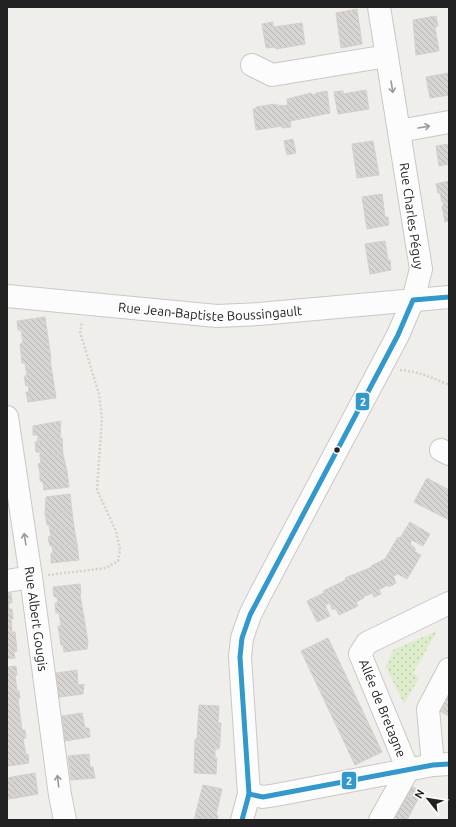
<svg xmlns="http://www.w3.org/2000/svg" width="456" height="827" font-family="Ubuntu,sans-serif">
<defs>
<pattern id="grass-dots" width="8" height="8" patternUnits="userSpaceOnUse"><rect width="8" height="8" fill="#ddeccb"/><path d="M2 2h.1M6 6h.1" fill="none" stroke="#bdcaae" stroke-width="1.8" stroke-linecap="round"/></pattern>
<pattern id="building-back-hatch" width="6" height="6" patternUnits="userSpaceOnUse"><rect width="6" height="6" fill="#d7d4d2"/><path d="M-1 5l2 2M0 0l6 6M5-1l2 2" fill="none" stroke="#b8b6b4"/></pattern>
</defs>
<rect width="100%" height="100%" fill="#f0eeeb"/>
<path fill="url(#grass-dots)" d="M437 631 413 673 419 678 404 704 386 667 393 650Z"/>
<g fill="url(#building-back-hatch)" stroke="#d3d0cc">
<path d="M357 9 362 44 341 48 336 13Z"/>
<path d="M436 16 438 26 435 27 439 51 416 55 413 20Z"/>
<path d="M273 22V27L302 23 305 44 276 49V47L266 48 262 24Z"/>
<path d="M449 73V95L430 98 426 77Z"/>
<path d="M366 90 369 109 338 114 334 92 343 91V94Z"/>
<path d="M327 91 330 113 290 121 287 99 311 93 312 95 316 94V93Z"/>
<path d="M275 104V105H279V106L288 105 291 127 282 128V126L256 130 253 109H256V107Z"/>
<path d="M293 139 296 153 287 155 284 141Z"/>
<path d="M373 141 379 175 357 178 352 144Z"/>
<path d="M449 144V164L439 166 436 146Z"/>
<path d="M449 181V221L445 222 442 206H444L443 202H442L440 193H438L436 184Z"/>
<path d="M382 194 385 217H388L389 225 367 229 362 197Z"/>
<path d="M385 241 388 260H390L391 270 370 274 365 244Z"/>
<path d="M45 317 51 359H50L56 398 28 402 26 392H29L28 385 26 386 24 376H27L25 363H22L20 344 23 343 21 330H18L17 321Z"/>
<path d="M61 421 60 438 38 441V435H33V426Z"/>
<path d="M62 438 63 454 40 457V452H36L35 442Z"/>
<path d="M63 454 67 471 40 473 38 464 41 463 40 457Z"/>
<path d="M67 471 69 487 44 490 43 482 40 481V473Z"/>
<path d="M427 478 449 490V520L414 502Z"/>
<path d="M70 494 72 511 45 514 46 497Z"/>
<path d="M72 511 74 527 50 530 49 525H47L45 514Z"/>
<path d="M410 522 430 534 423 546 412 540 410 544 415 548V552L421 555 407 579 398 574 393 576 396 583 389 587 388 585 382 588 379 590 381 594 374 597 372 593 363 597 364 598 356 602 358 606 339 615 336 609H332L330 603 325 605 330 616 317 622 307 601 324 593 323 591 346 580 345 578 372 567 371 566 385 559 398 537 400 538Z"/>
<path d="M74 527 77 544 50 546 48 537 51 536 50 530Z"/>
<path d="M77 544 79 560 51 563V553H53L52 546Z"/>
<path d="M80 584 81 593 80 594 88 642 87 649 64 652 63 645H61L58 626H61L59 613H56L55 603H58L57 597H54L53 587Z"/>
<path d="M7 593H11L12 603H9V609H12L13 619H11L12 632H15L17 651 14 652 15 658 7 659Z"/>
<path d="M328 638 382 752 355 765 301 651Z"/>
<path d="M16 666 17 675H15L17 691H19L20 698 18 699 22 730H25L26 738 23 739 26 755 28 754 29 763 8 766 7 757V667Z"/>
<path d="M77 670 78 685 84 684 83 694 59 697 56 673Z"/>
<path d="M449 684V716L434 708Z"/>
<path d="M199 705 219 706 218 723H221L220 740H197Z"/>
<path d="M82 713 85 728H89L90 737 65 741 62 716Z"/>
<path d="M195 739 220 740 219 749H215V758H217L216 774 194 773Z"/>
<path d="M89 754 90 767H93L95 778 71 780 68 756Z"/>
<path d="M35 773 38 794 16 798 12 777Z"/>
<path d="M12 777 16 798 7 799V778Z"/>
<path d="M406 784 417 789 413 796 402 790Z"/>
<path d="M203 785 222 789 216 815 218 816 217 820H194Z"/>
<path d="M402 790 418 799 407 820H400L389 814Z"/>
</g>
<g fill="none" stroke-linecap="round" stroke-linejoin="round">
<g stroke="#c9c8c7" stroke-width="24">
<g id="minor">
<path d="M252 65 272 75 387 56"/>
<path d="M399 131 449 122"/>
<path id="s1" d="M7 296 217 316 259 314 449 297"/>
<path id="s2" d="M7 417 31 577 60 795 65 820"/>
<path d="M441 450 449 454"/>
<path d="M7 581 31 577"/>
<path d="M433 765 428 709 449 669"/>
<path d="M249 794 263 797 276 795 433 765 449 764"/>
<path d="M242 820 249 794 240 657 242 638 250 615 260 595 398 335 413 300 421 269 379 7"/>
<path d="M380 820 408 770 360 654 367 643 449 603"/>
</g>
</g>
<g stroke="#dccecd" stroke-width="2.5" stroke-dasharray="2 2" stroke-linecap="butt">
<path d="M400 370C417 371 433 378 449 385"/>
<path d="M48 575 106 568 118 561 120 550 116 531 97 490 102 418 99 394 80 332 82 322"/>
</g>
<use href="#minor" stroke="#fdfcfc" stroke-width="22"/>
<g stroke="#fff" stroke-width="8">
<g id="bus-1">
<path d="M249 794 263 797 433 765 449 764"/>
<path d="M242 820 249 794 240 657 242 638 250 615 398 335 413 300 449 297"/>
</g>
</g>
<use href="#bus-1" stroke="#39c" stroke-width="5"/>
</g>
<defs><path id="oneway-shaft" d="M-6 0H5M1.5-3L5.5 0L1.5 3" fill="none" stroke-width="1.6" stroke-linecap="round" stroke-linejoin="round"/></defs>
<g stroke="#9a9a9a">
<use href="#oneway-shaft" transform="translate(392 87) rotate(81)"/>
<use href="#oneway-shaft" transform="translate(424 127) rotate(-10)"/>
<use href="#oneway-shaft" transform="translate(25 539) rotate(-99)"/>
<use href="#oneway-shaft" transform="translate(58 781) rotate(-97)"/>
</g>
<circle fill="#222" stroke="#fff" stroke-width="1.5" cx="337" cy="450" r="3.5"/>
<g text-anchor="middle" stroke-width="4" stroke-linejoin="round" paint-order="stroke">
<g font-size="13" fill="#222" stroke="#fff">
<text transform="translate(412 216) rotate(82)" y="5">Rue Charles Péguy</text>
<text dy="5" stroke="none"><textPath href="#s1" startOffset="204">Rue Jean-Baptiste Boussingault</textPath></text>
<text dy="5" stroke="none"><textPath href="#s2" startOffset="204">Rue Albert Gougis</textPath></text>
<text transform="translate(383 708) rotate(68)" y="5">Allée de Bretagne</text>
</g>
</g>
<g stroke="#fff" stroke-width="1.5">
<rect x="355" y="392" width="15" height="19" rx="4" fill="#39c"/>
<rect x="341" y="771" width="16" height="19" rx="4" fill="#39c"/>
</g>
<g font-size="11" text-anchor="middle" font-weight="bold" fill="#fff">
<text x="363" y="406">2</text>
<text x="349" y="785">2</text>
</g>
<rect width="456" height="827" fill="none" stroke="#222222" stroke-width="16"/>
<g transform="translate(428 799) rotate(300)" stroke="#ffffff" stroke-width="3" paint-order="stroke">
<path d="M0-3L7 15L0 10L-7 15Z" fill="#222222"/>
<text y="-6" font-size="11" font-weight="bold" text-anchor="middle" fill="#222222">N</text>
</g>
</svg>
